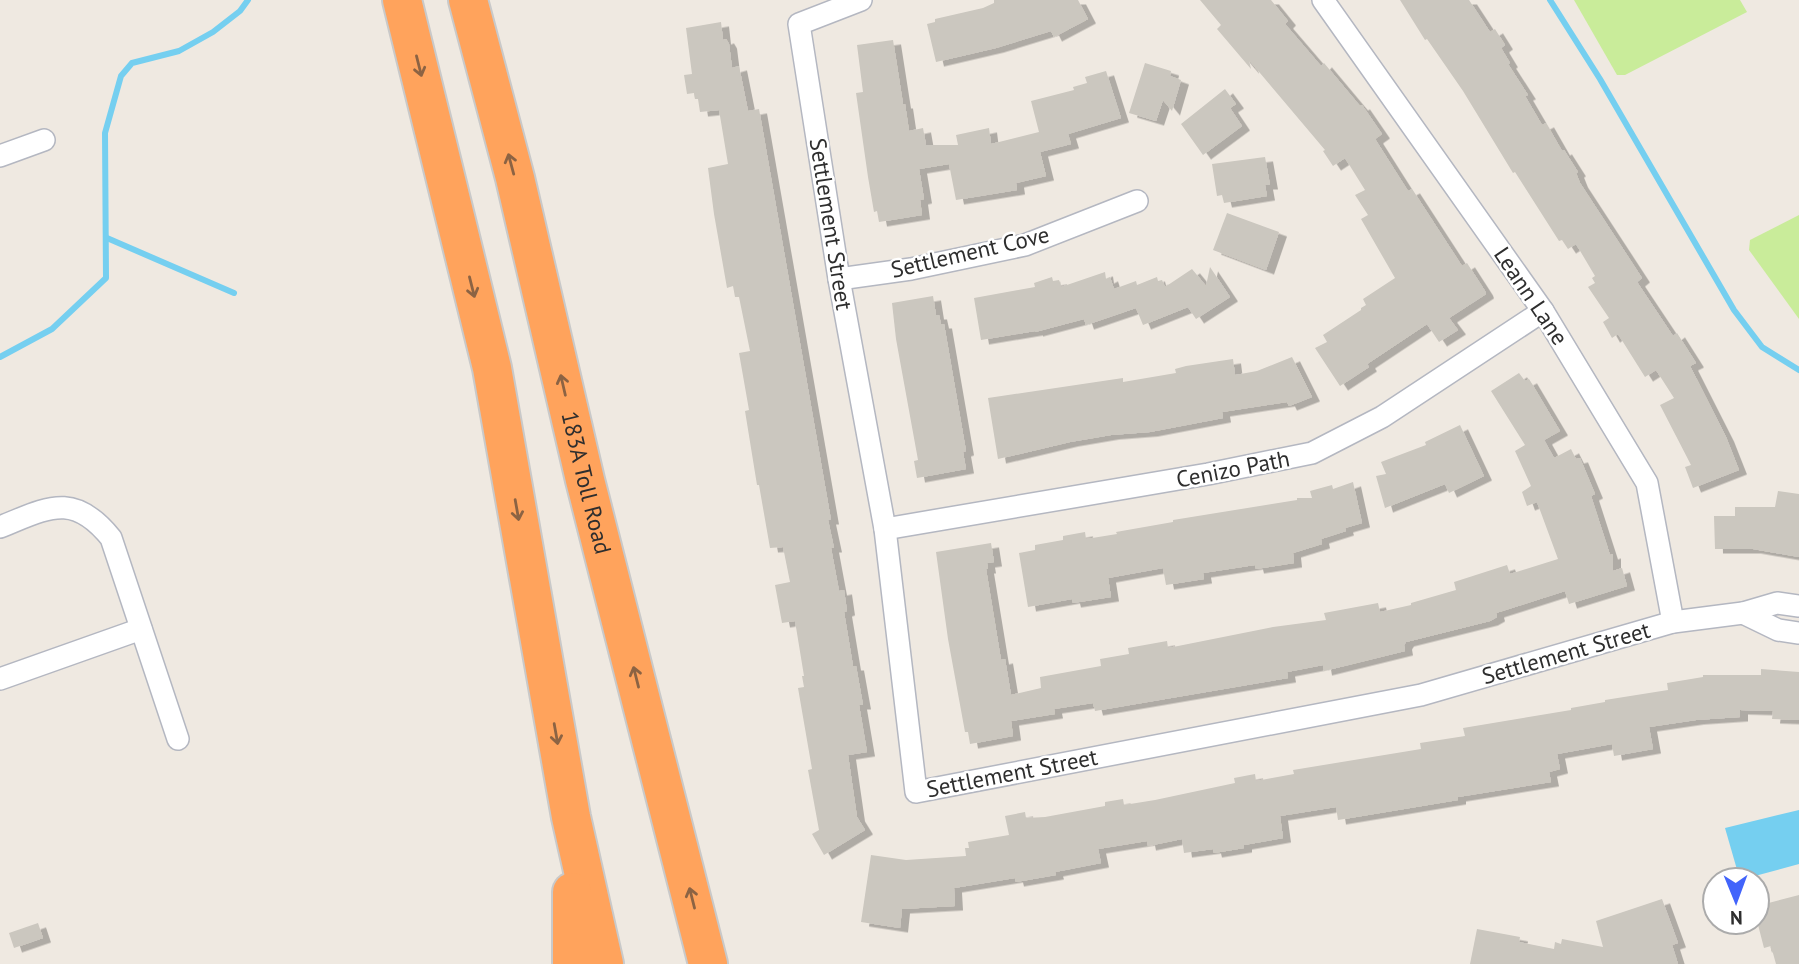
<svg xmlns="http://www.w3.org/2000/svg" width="1799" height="964" font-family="'PT Sans',sans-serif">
<defs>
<filter id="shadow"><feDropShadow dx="8" dy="4.5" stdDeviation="0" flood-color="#0004"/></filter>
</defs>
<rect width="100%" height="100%" fill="#efe9e1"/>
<g fill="#c9ec9a">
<path d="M1574 0H1740L1747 12 1625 75H1617Z"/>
<path d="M1799 215V319L1749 250 1750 240Z"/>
</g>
<path fill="#75cff0" d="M1799 810V864L1740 880 1725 828Z"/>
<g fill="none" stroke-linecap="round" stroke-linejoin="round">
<g stroke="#75cff0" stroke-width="6">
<path d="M1550 0 1600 79 1734 310 1762 347 1799 370"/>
<path d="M107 238 234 293"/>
<path d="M0 357 52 329 106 278 105 133 121 76 132 63 179 51 213 32 240 11 248 0"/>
</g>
</g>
<g fill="#cbc7bf" filter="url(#shadow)">
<path d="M994 0H1078L1088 19 1054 37 1051 31 996 48 936 62 927 24 935 22V19L983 8 994 3Z"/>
<path d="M1200 0H1271L1288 21 1285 24 1321 66 1324 63 1360 106 1362 105 1382 134 1375 139 1408 191 1412 189 1462 266 1467 263 1485 291 1486 294 1449 318 1458 330 1439 342 1427 324 1367 364 1369 367 1340 386 1315 348 1327 342 1323 335 1361 310V308L1366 305 1363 299 1395 278 1361 219 1368 215 1355 195 1365 190 1345 158 1333 166 1323 151 1325 150 1249 60 1251 69 1217 29 1221 25Z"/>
<path d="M1400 0H1469L1490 32 1495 29 1505 45 1501 48 1510 63 1508 64 1528 95 1525 96 1542 125 1546 123 1562 151 1564 150 1578 172 1576 173 1580 183 1642 278 1637 282 1673 336 1677 333 1696 363 1690 366 1726 437 1739 470 1693 488 1685 467 1691 465 1660 405 1674 398 1656 370 1645 377 1618 334 1612 338 1603 322 1609 318 1588 287 1595 283 1592 278 1595 276 1576 244 1568 249 1562 240 1559 241 1515 172 1513 173 1463 91 1427 39 1425 40Z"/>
<path d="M721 22 723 40 726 39 729 44 732 68 739 66 748 111 759 109 831 520H828L834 548H831L839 591 844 590 847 611 844 612 853 666H856L863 705H859L867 752 848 755 857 817 865 830 824 855 812 834 819 830 808 770 812 769 798 688 804 687 802 676H804L795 621 782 623 775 585 790 582 783 547 770 548 759 485H757L745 411 749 410 739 353 750 351 739 297H735L733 286 727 288 714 214 708 168 728 164 719 110 700 112 698 99H695L694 93 687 94 684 75 692 74 686 28Z"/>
<path d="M893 40 903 104H905L909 131 923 128 926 145H958L956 135 989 128 991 144 1039 132 1031 101 1074 90 1073 87 1087 83 1085 77 1106 71 1121 118 1068 134 1071 144 1040 152 1046 176 1016 183 1017 190 956 200 949 164 919 169 924 199 920 200 922 215 879 222 877 211 874 212 868 177 856 93 863 92 857 45Z"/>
<path d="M1145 63 1171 71 1170 76 1181 80 1172 111 1163 100 1156 121 1129 113Z"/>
<path d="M1225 89 1236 104 1230 108 1242 126 1203 155 1181 124Z"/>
<path d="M1265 157 1270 185H1265L1267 196 1224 203 1222 195 1217 196 1212 164Z"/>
<path d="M1227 213 1279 232 1266 270 1213 250Z"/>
<path d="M1210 267 1230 297 1196 319 1188 307 1143 325 1136 308 1086 325 1084 319 1035 332V331L981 340 974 298 1035 287 1034 283 1052 277 1053 281 1059 280 1061 287 1105 272 1106 279 1110 277 1114 289 1136 281 1137 285 1157 277 1158 281 1162 280 1165 287 1192 269 1206 286Z"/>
<path d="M933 296 936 315H939L941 324H944L966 451 963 452 966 469 917 478 914 461 918 460 896 339 892 303Z"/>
<path d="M1292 357 1312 397 1289 406 1287 402 1222 412 1223 418 1150 432 1111 435 1070 442 998 459 988 398 1123 378V382L1176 373 1175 369 1186 366 1233 359 1235 375 1257 371Z"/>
<path d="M1519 373 1525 381 1529 379 1560 431 1544 440 1554 458 1571 449 1576 459 1580 458 1595 494 1591 496 1610 555 1613 554V571L1622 568 1627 586 1569 604 1565 591 1496 613 1497 617 1490 621 1406 642 1404 645 1405 651 1324 671 1323 665 1287 672 1288 678 1095 711 1093 703 1054 709 1055 714 1011 721 1013 736 970 744 968 732H965L948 639 936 552 991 543 994 562 987 563 988 569H986L1001 660 1005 659 1011 695 1041 688 1040 677 1101 666 1100 659 1129 654 1128 648 1167 641 1168 648 1273 627 1326 620 1324 613 1378 603 1380 612 1411 605V603L1456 590 1454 582 1507 565 1510 574 1558 559 1537 502 1527 506 1522 492 1531 486 1515 451 1525 445 1491 391Z"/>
<path d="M1460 425 1484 476 1449 493 1445 484 1385 508 1376 476 1386 474 1381 462 1426 445 1425 442Z"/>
<path d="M1353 482 1362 523 1345 528 1346 531 1321 539 1322 544 1293 553 1294 563 1256 569 1255 565 1203 573 1204 579 1166 585 1163 568 1108 578 1111 597 1073 603 1072 599 1028 607 1019 553 1035 550V545L1063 540V536L1085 532 1086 539 1117 534 1116 532 1173 522V520L1297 500V498H1312L1310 491 1332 485 1333 489Z"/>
<path d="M1778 491 1799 494V557L1753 549H1715L1714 516H1735V507H1775Z"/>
<path d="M1761 669 1799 672V720L1772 719 1773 711 1740 710V717L1696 720 1649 727 1653 749 1614 756 1612 744 1557 754 1560 769 1549 772 1551 782 1458 797V800L1338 820 1336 807 1280 816 1283 838 1244 845V848L1214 853 1213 849 1184 853 1182 839 1148 846 1147 841 1098 849 1101 863 1055 872 1056 875 1016 882 1015 878 954 888 955 906 902 909 900 928 861 922 871 855 906 860 966 856 965 848H969L968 842 1009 835 1005 816 1025 812 1026 818 1045 817 1105 806V802L1123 799 1124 805 1155 800 1235 783 1234 778 1255 774 1256 781 1294 774 1293 770 1421 749 1420 743 1465 736 1463 728 1571 710V708L1605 702V700L1668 690 1667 683 1703 677V675H1761Z"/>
<path d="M1799 895V964H1776L1771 946 1764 948 1757 921V906Z"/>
<path d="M1662 899 1678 943 1672 945 1678 964H1470L1477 929 1520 937 1519 942 1554 949 1555 942 1561 944 1562 939 1603 947 1596 921Z"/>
<path d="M38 923 43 938 14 948 9 933Z"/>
</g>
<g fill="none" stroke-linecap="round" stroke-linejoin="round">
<g stroke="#b4b7c1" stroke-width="24">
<g id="minor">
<path d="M861 0 799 24 839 279 885 529 916 792 1421 695 1673 622 1743 613 1777 603 1799 606"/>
<path d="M1323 0 1543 311 1647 483 1673 622"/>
<path d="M0 156 44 140"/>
<path d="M839 279 911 269 1025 245 1137 201"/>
<path d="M0 527C48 508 73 491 111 538L178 739"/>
<path d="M885 529 1208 474 1312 453 1382 417 1543 311"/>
<path d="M1743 613 1778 630 1799 633"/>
<path d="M0 679 141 629"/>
</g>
</g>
<g stroke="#c9c9c9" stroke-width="42">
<g id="motorway">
<path d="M402 0 492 368 571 817 604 964"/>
<path id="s1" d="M468 0 515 178 585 480 708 964"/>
<path d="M572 892V964"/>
</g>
</g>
<use href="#minor" stroke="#fff" stroke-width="21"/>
<use href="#motorway" stroke="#ffa35c" stroke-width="38"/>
</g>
<defs><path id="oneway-shaft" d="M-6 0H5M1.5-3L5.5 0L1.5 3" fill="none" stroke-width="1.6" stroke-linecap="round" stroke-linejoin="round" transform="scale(1.75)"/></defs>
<g stroke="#8c6343">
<use href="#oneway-shaft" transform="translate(419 66) rotate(76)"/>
<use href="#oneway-shaft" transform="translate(511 164) rotate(-105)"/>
<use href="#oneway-shaft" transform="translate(472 287) rotate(76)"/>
<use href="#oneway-shaft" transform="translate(563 385) rotate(-103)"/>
<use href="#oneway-shaft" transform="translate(517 510) rotate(80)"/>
<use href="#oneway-shaft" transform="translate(636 677) rotate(-104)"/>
<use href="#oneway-shaft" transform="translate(556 734) rotate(80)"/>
<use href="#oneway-shaft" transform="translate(692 898) rotate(-104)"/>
</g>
<g text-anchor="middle" stroke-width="5" stroke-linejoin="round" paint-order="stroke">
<g font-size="23" fill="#2e2e2e" stroke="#fff">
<text transform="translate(831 224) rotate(81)" y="8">Settlement Street</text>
<text transform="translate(970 252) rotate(-13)" y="8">Settlement Cove</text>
<text transform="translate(1531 296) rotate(56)" y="8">Leann Lane</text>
<text transform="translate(1233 469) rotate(-11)" y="8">Cenizo Path</text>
<text dy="8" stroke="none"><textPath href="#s1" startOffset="497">183A Toll Road</textPath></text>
<text transform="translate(1566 653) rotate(-16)" y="8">Settlement Street</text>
<text transform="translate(1012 773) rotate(-11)" y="8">Settlement Street</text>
</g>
</g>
<g transform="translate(1736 901) rotate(179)"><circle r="33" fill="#ffffff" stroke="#ababab" stroke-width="2"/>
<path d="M0-5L12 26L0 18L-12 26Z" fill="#4264fb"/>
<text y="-10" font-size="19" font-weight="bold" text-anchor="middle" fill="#2e2e2e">N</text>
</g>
</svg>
